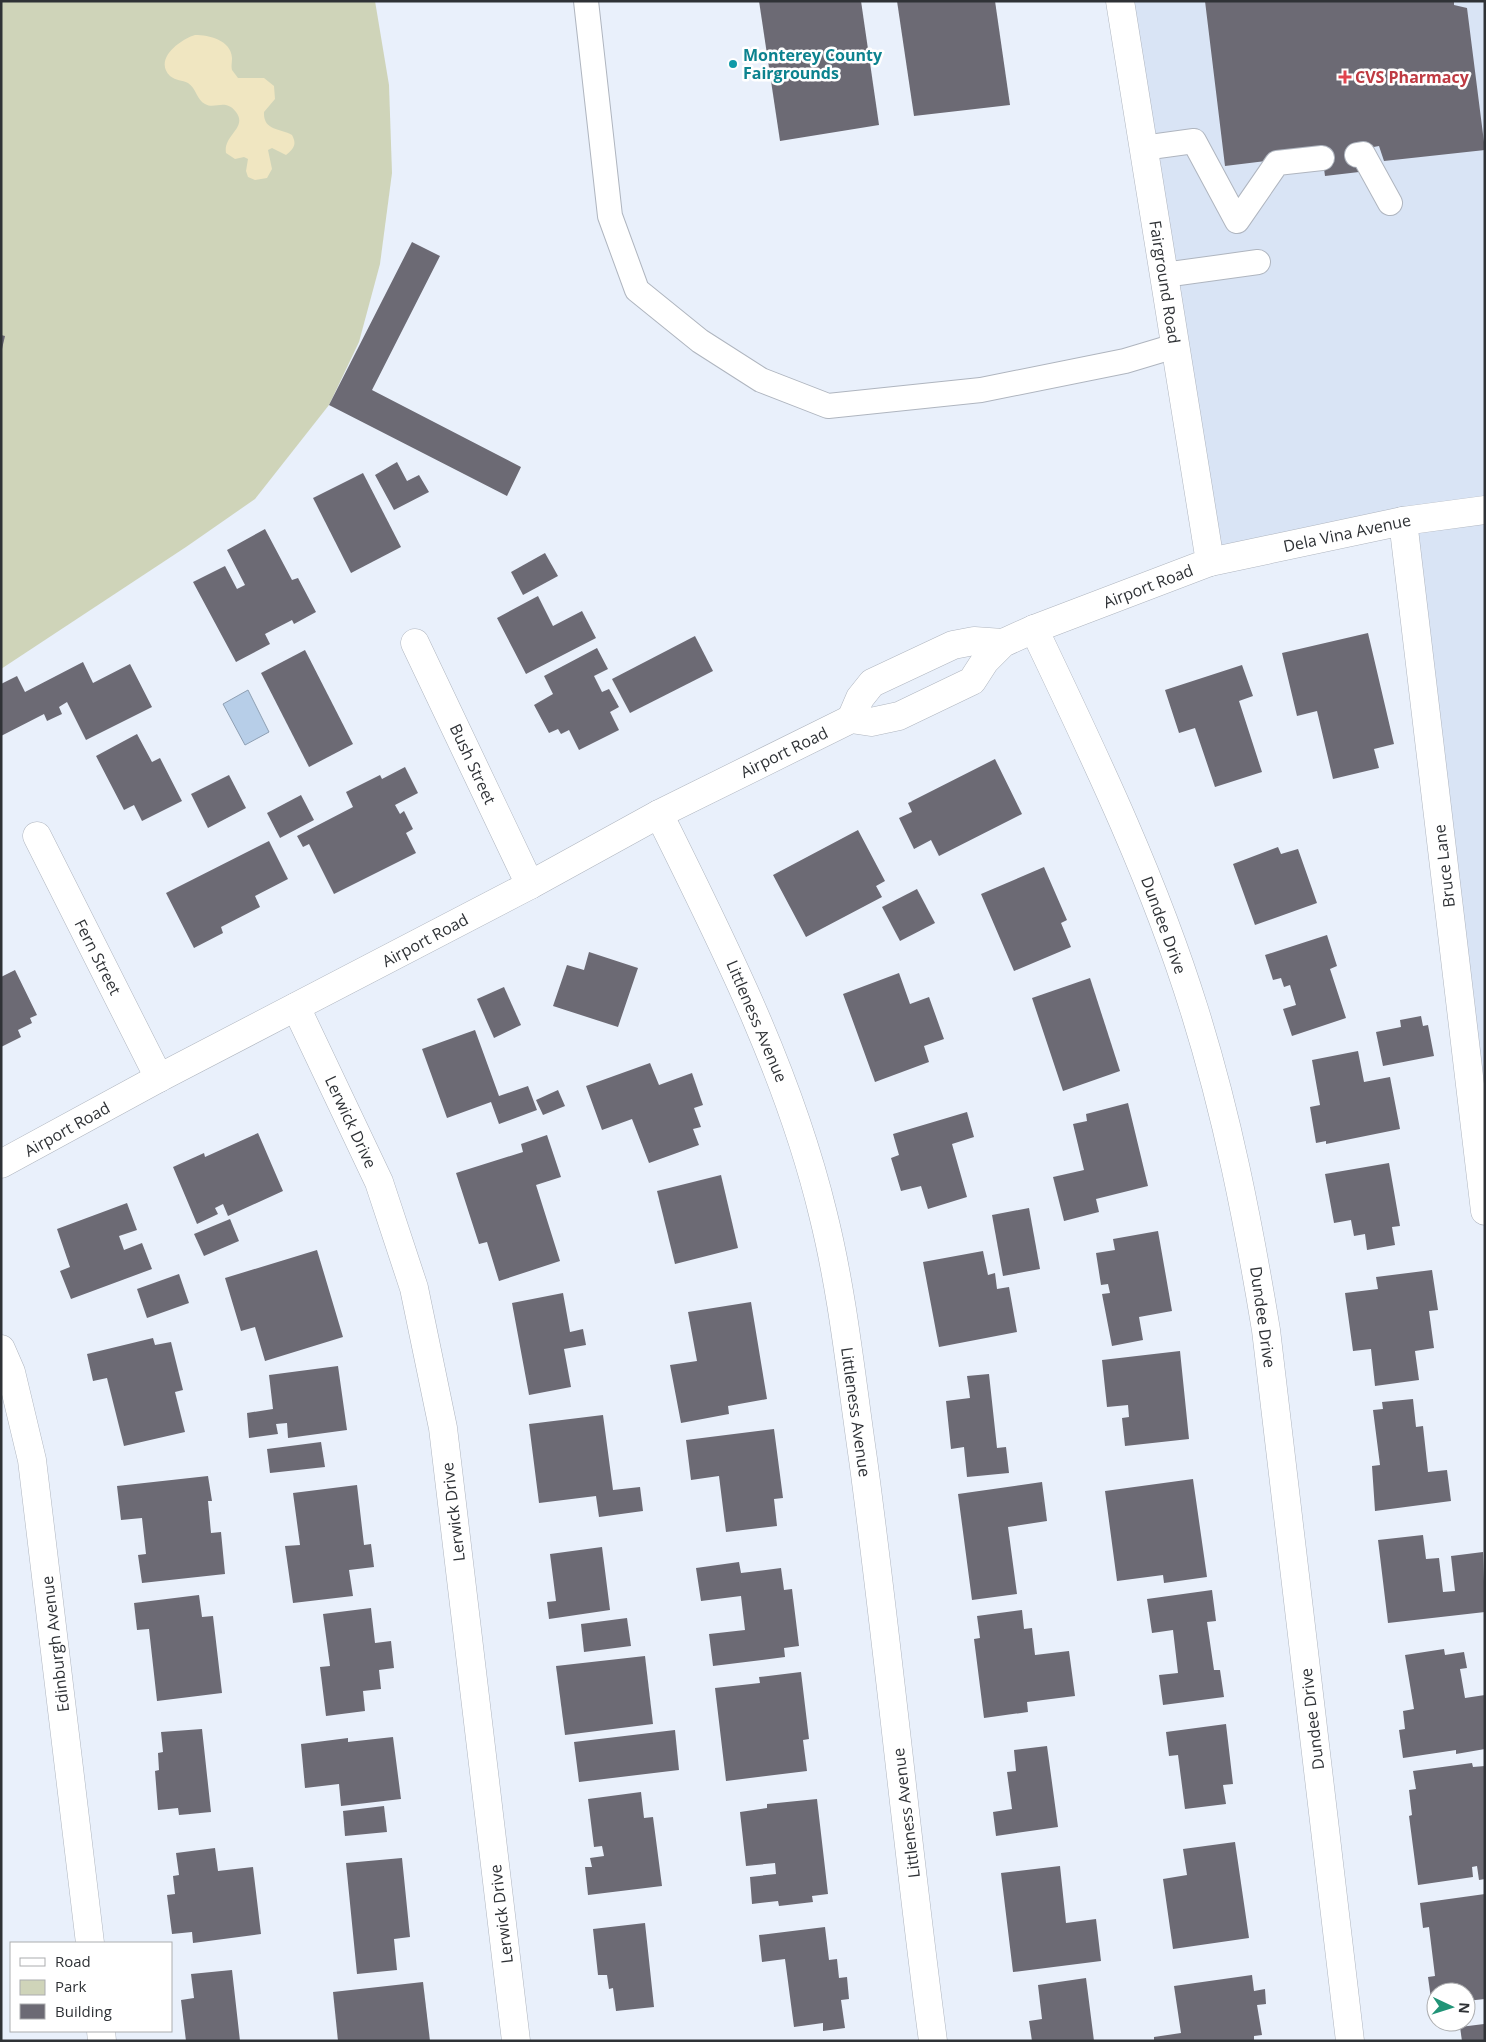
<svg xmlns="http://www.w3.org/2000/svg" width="1486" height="2042" font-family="'Open Sans',sans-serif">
<rect width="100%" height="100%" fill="#e9f0fb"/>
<path fill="#d9e4f5" d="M1132 1H1485V1211L1403 521 1210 562Z"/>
<path fill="#cfd4b9" d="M1 1H375L389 85 392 173 380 264 359 342 329 405 255 499 186 547 1 669Z"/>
<path fill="#f0e6c1" d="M195 35C209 35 231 40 232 58 232 63 231 66 232 70L238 78H264L274 86 275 99 264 112C263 131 280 128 292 135 297 144 294 149 286 155L272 148 268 150 272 169 267 178 255 180 248 177 246 171 248 159 244 157 235 159 226 153C223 135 248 128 236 112 225 98 215 110 205 104 197 100 196 88 188 83 182 80 176 81 170 76 153 59 181 39 195 35Z"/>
<path fill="#b7cee8" stroke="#8e9fb3" d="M248 690 269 732 245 745 223 704Z"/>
<g fill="#6c6a74">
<path d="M759 1H861L879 125 780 141Z"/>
<path d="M897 1H995L1010 105 914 116Z"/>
<path d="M1205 1H1454V5L1467 8 1485 150 1384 161 1379 146 1357 150 1359 172 1325 176 1322 154 1225 166Z"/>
<path d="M412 242 440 256 372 390 521 467 507 496 329 405Z"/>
<path d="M1 335 5 336 2 349 1 348Z"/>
<path d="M397 462 407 481 419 475 429 492 394 510 375 475Z"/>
<path d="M363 473 401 547 351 573 313 498Z"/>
<path d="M265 529 292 580 298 578 316 612 294 624 292 620 265 634 270 644 236 662 193 582 225 566 237 589 245 585 227 550Z"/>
<path d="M545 553 558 576 523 595 511 572Z"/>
<path d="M538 596 553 626 582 611 596 638 526 674 497 618Z"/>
<path d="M1368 633 1394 744 1374 749 1379 768 1333 779 1317 711 1297 716 1282 653Z"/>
<path d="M695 636 713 671 630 713 612 679Z"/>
<path d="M597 648 608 669 594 676 602 692 609 689 619 707 610 712 619 730 579 750 569 730 561 734 558 729 549 733 534 705 553 694 544 676Z"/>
<path d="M305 650 353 744 309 767 261 673Z"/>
<path d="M83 662 93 683 130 664 152 707 86 740 67 702 59 707 62 714 47 721 44 714 1 736V684L17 676 25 692Z"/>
<path d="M1242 665 1253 696 1239 701 1262 772 1215 787 1195 728 1179 733 1165 690Z"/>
<path d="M137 734 152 762 160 758 182 801 142 821 134 805 124 810 96 756Z"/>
<path d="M995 759 1022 814 939 856 931 840 914 849 899 818 912 812 908 803Z"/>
<path d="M405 767 418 793 395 805 400 814 404 811 413 829 406 833 416 853 334 894 309 844 303 847 297 836 353 807 346 792 380 775 382 779Z"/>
<path d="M229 775 246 808 208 828 191 794Z"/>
<path d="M301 795 314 820 280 838 267 813Z"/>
<path d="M858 830 885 881 876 886 882 897 806 937 773 875Z"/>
<path d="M269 841 288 879 255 896 260 907 221 927 223 933 194 948 166 893Z"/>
<path d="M1278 847 1281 854 1298 849 1317 903 1255 925 1233 864Z"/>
<path d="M1044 867 1067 920 1061 923 1071 947 1014 971 981 894Z"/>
<path d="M917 889 935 923 900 941 882 907Z"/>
<path d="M1327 935 1337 966 1330 969 1346 1018 1292 1036 1283 1009 1296 1005 1290 985 1284 987 1281 978 1273 980 1265 955Z"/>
<path d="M589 952 638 968 618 1027 553 1006 567 965 584 970Z"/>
<path d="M15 970 37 1015 30 1018 32 1023 18 1030 21 1037 1 1047V977Z"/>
<path d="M899 973 910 1004 929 997 944 1039 924 1046 929 1062 875 1082 843 994Z"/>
<path d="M1090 978 1120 1071 1063 1091 1032 998Z"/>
<path d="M504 987 521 1025 494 1038 477 999Z"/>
<path d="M1421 1016 1423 1026 1428 1025 1434 1056 1383 1066 1376 1032 1401 1027 1400 1020Z"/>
<path d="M475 1030 499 1096 528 1086 537 1110 499 1124 491 1102 447 1118 422 1049Z"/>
<path d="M1358 1051 1364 1082 1390 1077 1400 1129 1326 1144V1141L1316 1143 1310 1107 1320 1105 1312 1060Z"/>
<path d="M650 1063 659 1085 692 1073 703 1105 694 1108 701 1127 693 1129 699 1145 649 1163 632 1119 602 1130 586 1086Z"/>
<path d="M558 1090 565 1106 543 1115 536 1100Z"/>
<path d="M1128 1103 1148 1186 1096 1199 1099 1212 1064 1221 1053 1177 1084 1170 1073 1124 1087 1121 1086 1114Z"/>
<path d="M967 1112 974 1137 952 1144 967 1197 928 1209 921 1186 901 1191 891 1158 899 1155 893 1134Z"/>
<path d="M258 1133 283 1191 228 1216 223 1204 215 1208 218 1214 197 1224 173 1167 204 1153 205 1157Z"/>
<path d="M547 1135 561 1177 536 1185 560 1261 499 1281 487 1242 479 1244 456 1173 523 1152 521 1144Z"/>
<path d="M1389 1163 1400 1226 1392 1227 1395 1245 1367 1250 1365 1234 1354 1236 1351 1220 1334 1223 1325 1174Z"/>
<path d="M721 1175 738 1248 675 1264 657 1191Z"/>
<path d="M127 1203 137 1230 119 1236 124 1250 142 1243 152 1269 71 1299 60 1271 70 1267 57 1229Z"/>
<path d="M1029 1208 1040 1269 1003 1276 992 1215Z"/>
<path d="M230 1219 239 1241 204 1256 194 1234Z"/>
<path d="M1158 1231 1172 1311 1139 1317 1143 1340 1112 1346 1102 1294 1110 1293 1108 1284 1101 1285 1096 1253 1115 1250 1113 1239Z"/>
<path d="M317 1250 343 1337 265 1361 255 1327 241 1331 225 1278Z"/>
<path d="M983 1251 988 1275 995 1273 997 1289 1009 1287 1017 1332 939 1347 923 1262Z"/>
<path d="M1432 1270 1438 1310 1429 1311 1434 1348 1415 1351 1419 1380 1375 1386 1371 1349 1353 1351 1345 1293 1378 1289 1376 1277Z"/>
<path d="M179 1274 189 1303 147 1318 137 1289Z"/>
<path d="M563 1293 570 1332 583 1329 586 1345 564 1349 571 1387 529 1395 512 1303Z"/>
<path d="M751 1302 767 1399 728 1406 729 1414 681 1423 670 1365 697 1361 688 1312Z"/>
<path d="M153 1338 155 1345 171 1342 183 1390 175 1392 185 1432 124 1446 107 1378 93 1381 87 1354Z"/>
<path d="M1180 1351 1189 1439 1125 1446 1122 1418 1129 1417 1128 1405 1107 1407 1102 1360Z"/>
<path d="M338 1366 347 1430 288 1438 287 1423 276 1424 278 1434 249 1438 247 1413 273 1409 269 1375Z"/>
<path d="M989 1374 997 1448 1006 1447 1009 1473 967 1477 964 1447 951 1449 946 1401 970 1398 967 1376Z"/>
<path d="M1413 1399 1416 1427 1423 1426 1428 1472 1447 1470 1451 1501 1375 1511 1372 1466 1380 1465 1373 1410 1383 1409 1382 1402Z"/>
<path d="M603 1415 613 1490 640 1487 643 1511 599 1517 596 1496 539 1503 529 1424Z"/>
<path d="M774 1429 783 1498 774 1499 777 1526 726 1532 719 1476 691 1480 686 1440Z"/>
<path d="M321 1442 325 1467 270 1473 267 1449Z"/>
<path d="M208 1476 212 1501H208L211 1533 221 1532 225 1574 142 1583 138 1555 146 1554 142 1518 121 1520 117 1486Z"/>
<path d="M1193 1479 1207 1577 1164 1583 1163 1575 1117 1581 1105 1491Z"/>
<path d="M1042 1482 1047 1521 1008 1527 1017 1594 972 1600 958 1494Z"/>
<path d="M357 1485 364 1545 371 1544 374 1567 349 1570 353 1596 293 1603 285 1546 300 1545 293 1493Z"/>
<path d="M1423 1535 1426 1559 1439 1558 1443 1592 1455 1591 1451 1556 1483 1552 1485 1612 1388 1623 1378 1540Z"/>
<path d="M602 1547 610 1610 549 1619 547 1602 556 1601 550 1554Z"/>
<path d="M739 1562 741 1573 781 1568 784 1590 792 1589 799 1646 784 1648 785 1657 713 1666 709 1634 745 1630 741 1596 701 1601 696 1568Z"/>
<path d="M1212 1590 1216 1621 1207 1622 1214 1670H1220L1224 1697 1163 1705 1159 1675 1178 1673 1173 1630 1152 1633 1147 1599Z"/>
<path d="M199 1595 202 1617 213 1616 222 1693 157 1701 149 1629 137 1630 134 1603Z"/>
<path d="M371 1608 375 1643 391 1641 394 1668 379 1670 381 1689 363 1691 365 1711 326 1716 320 1667 330 1666 323 1614Z"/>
<path d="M1022 1610 1024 1629 1032 1628 1035 1655 1069 1651 1075 1696 1027 1702 1028 1712 984 1718 974 1639 980 1638 977 1616Z"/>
<path d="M627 1618 631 1646 584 1652 581 1624Z"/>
<path d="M1444 1649 1445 1655 1464 1652 1467 1668 1460 1669 1465 1698 1485 1695V1749L1456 1754V1750L1403 1758 1399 1730 1405 1729 1403 1711 1414 1709 1405 1655Z"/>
<path d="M645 1656 653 1724 565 1735 556 1666Z"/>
<path d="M801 1672 809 1739 803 1740 807 1771 726 1781 715 1688 760 1683 759 1677Z"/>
<path d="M1226 1724 1233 1784 1223 1785 1226 1804 1185 1809 1178 1755 1169 1756 1166 1732Z"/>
<path d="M202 1729 211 1812 179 1815 178 1808 158 1810 155 1771 159 1770 158 1753 163 1752 161 1732Z"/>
<path d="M675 1730 679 1770 579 1782 574 1742Z"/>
<path d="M393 1737 401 1799 341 1806 339 1784 305 1788 301 1744 348 1738V1742Z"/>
<path d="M1047 1746 1058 1827 996 1836 993 1812 1012 1809 1007 1772 1016 1771 1014 1750Z"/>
<path d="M1472 1763 1473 1767 1485 1766V1879L1479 1880 1477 1866 1472 1867 1473 1877 1418 1885 1409 1816 1412 1815 1409 1790 1416 1789 1413 1771Z"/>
<path d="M641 1792 644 1818 653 1817 662 1886 588 1895 585 1867H592L590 1858 604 1856 602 1846 594 1847 588 1799Z"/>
<path d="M817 1799 828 1894 812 1896 813 1902 779 1906 778 1901 752 1904 750 1877 776 1874 775 1863 746 1866 740 1812 767 1808V1804Z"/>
<path d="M384 1806 387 1832 345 1836 343 1811Z"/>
<path d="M1235 1842 1249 1938 1173 1949 1163 1879 1187 1875 1183 1849Z"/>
<path d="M215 1848 218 1871 253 1867 261 1934 193 1943 192 1932 172 1934 167 1895 175 1894 173 1876 179 1875 176 1853Z"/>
<path d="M402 1858 410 1937 394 1939 397 1970 357 1974 346 1863Z"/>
<path d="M1060 1866 1066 1923 1096 1919 1101 1961 1013 1972 1001 1873Z"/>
<path d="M1485 1894V1999L1466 2001V1992H1436V2005L1432 2006 1428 1977 1435 1976 1429 1927 1423 1928 1420 1903Z"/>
<path d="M645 1923 654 2007 616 2011 613 1988 609 1989 607 1975H598L593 1929Z"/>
<path d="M825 1927 829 1960 837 1959 839 1978 847 1977 849 1999 841 2000 845 2028 823 2031V2023L794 2027 785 1959 762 1962 759 1935Z"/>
<path d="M232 1970 240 2041H186L181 2000 194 1998 191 1974Z"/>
<path d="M1252 1975 1254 1991 1265 1989 1266 2004 1257 2005 1262 2035 1254 2036V2041H1154V2037L1181 2033 1174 1986Z"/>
<path d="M1086 1978 1094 2041H1032L1029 2021 1042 2019 1038 1985Z"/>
<path d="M423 1982 430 2041H338L333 1992Z"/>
<path d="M1484 2024 1485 2041H1462L1460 2027Z"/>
</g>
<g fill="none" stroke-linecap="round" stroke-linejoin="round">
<g stroke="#afb5bf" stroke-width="26">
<g id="service">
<path d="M586 1 610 216 637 290 700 341 761 380 828 406 981 390 1125 361 1175 346"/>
<path d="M1143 148 1194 141 1237 221 1277 163 1322 158"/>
<path d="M1357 155 1363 154 1390 203"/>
<path d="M1164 275 1258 262"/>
</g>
</g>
<g stroke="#afb5bf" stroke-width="29">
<g id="minor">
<path d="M1403 521 1485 1211"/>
<path d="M1210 562 1403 521 1485 510"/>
<path d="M1034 629C1093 753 1153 877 1194 1009 1227 1114 1248 1221 1266 1330L1350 2041"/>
<path d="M415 643 530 885"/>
<path d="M659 814C723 943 789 1073 823 1214 843 1294 851 1377 863 1459 889 1652 907 1847 933 2041"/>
<path d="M37 836 159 1078"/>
<path d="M296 1007 379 1182 414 1288 443 1428 516 2041"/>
<path d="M1 1349 11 1372 32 1460 90 1943"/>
<path d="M101 2031 102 2041"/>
</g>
</g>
<g stroke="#afb5bf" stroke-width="29">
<g id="tertiary">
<path d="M851 719 860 698 872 683 953 645 974 641 1003 643"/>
<path d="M1 1164 159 1078 530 885 659 814 851 719 871 722 899 716 972 681 985 661 1003 643 1034 629 1210 562 1120 1"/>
</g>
</g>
<use href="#service" stroke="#fff" stroke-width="24"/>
<use href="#minor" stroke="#fff" stroke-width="28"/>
<use href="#tertiary" stroke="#fff" stroke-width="28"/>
</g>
<circle fill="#0f9aa8" stroke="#fff" stroke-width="2" cx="733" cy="64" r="5"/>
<path fill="#e0444e" stroke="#fff" stroke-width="2" d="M1342.5 69.5h5v5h5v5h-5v5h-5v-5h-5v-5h5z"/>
<g text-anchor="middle" stroke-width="5" stroke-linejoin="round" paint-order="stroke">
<g font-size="16" font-weight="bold" fill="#0d838f" stroke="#fff" text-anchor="start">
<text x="743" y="61">Monterey County<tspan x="743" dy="18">Fairgrounds</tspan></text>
</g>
<g font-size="16" font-weight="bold" fill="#be3a42" stroke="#fff" text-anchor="start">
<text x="1355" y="83">CVS Pharmacy</text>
</g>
<g font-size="16" fill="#2f3236" stroke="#fff">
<text transform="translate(1165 282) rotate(81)" y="6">Fairground Road</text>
<text transform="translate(1347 533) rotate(-12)" y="6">Dela Vina Avenue</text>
<text transform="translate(1148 586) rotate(-21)" y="6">Airport Road</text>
<text transform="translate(784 752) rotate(-26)" y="6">Airport Road</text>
<text transform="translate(473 764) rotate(65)" y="6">Bush Street</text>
<text transform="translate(1444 866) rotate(-97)" y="6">Bruce Lane</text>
<text transform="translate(1164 925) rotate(70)" y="6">Dundee Drive</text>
<text transform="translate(425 940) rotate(-28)" y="6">Airport Road</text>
<text transform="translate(98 957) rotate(63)" y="6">Fern Street</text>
<text transform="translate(757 1021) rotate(67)" y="6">Littleness Avenue</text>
<text transform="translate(351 1122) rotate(65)" y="6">Lerwick Drive</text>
<text transform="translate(67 1129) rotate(-29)" y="6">Airport Road</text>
<text transform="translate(1263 1317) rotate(82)" y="6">Dundee Drive</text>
<text transform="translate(856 1412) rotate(82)" y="6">Littleness Avenue</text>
<text transform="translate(453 1512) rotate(-97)" y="6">Lerwick Drive</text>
<text transform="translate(55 1644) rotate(-97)" y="6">Edinburgh Avenue</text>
<text transform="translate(1312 1719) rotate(-97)" y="6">Dundee Drive</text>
<text transform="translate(906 1813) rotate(-97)" y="6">Littleness Avenue</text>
<text transform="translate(501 1914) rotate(-97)" y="6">Lerwick Drive</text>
</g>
</g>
<rect width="1486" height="2042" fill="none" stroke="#2f3236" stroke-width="5"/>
<rect x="10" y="1942" width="162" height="90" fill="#ffffff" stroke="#acadaf"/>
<rect x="20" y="1958" width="25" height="8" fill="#ffffff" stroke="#acadaf"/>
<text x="55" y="1967" font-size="15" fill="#2f3236">Road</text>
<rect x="20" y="1980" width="25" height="15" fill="#cfd4b9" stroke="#acadaf"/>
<text x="55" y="1992" font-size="15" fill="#2f3236">Park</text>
<rect x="20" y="2004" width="25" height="15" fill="#6c6a74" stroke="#acadaf"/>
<text x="55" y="2017" font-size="15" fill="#2f3236">Building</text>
<g transform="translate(1451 2007) rotate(94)"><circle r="24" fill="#ffffff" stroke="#acadaf"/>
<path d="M0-4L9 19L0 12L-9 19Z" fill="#219477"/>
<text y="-8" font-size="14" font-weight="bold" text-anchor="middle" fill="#2f3236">N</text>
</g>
</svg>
